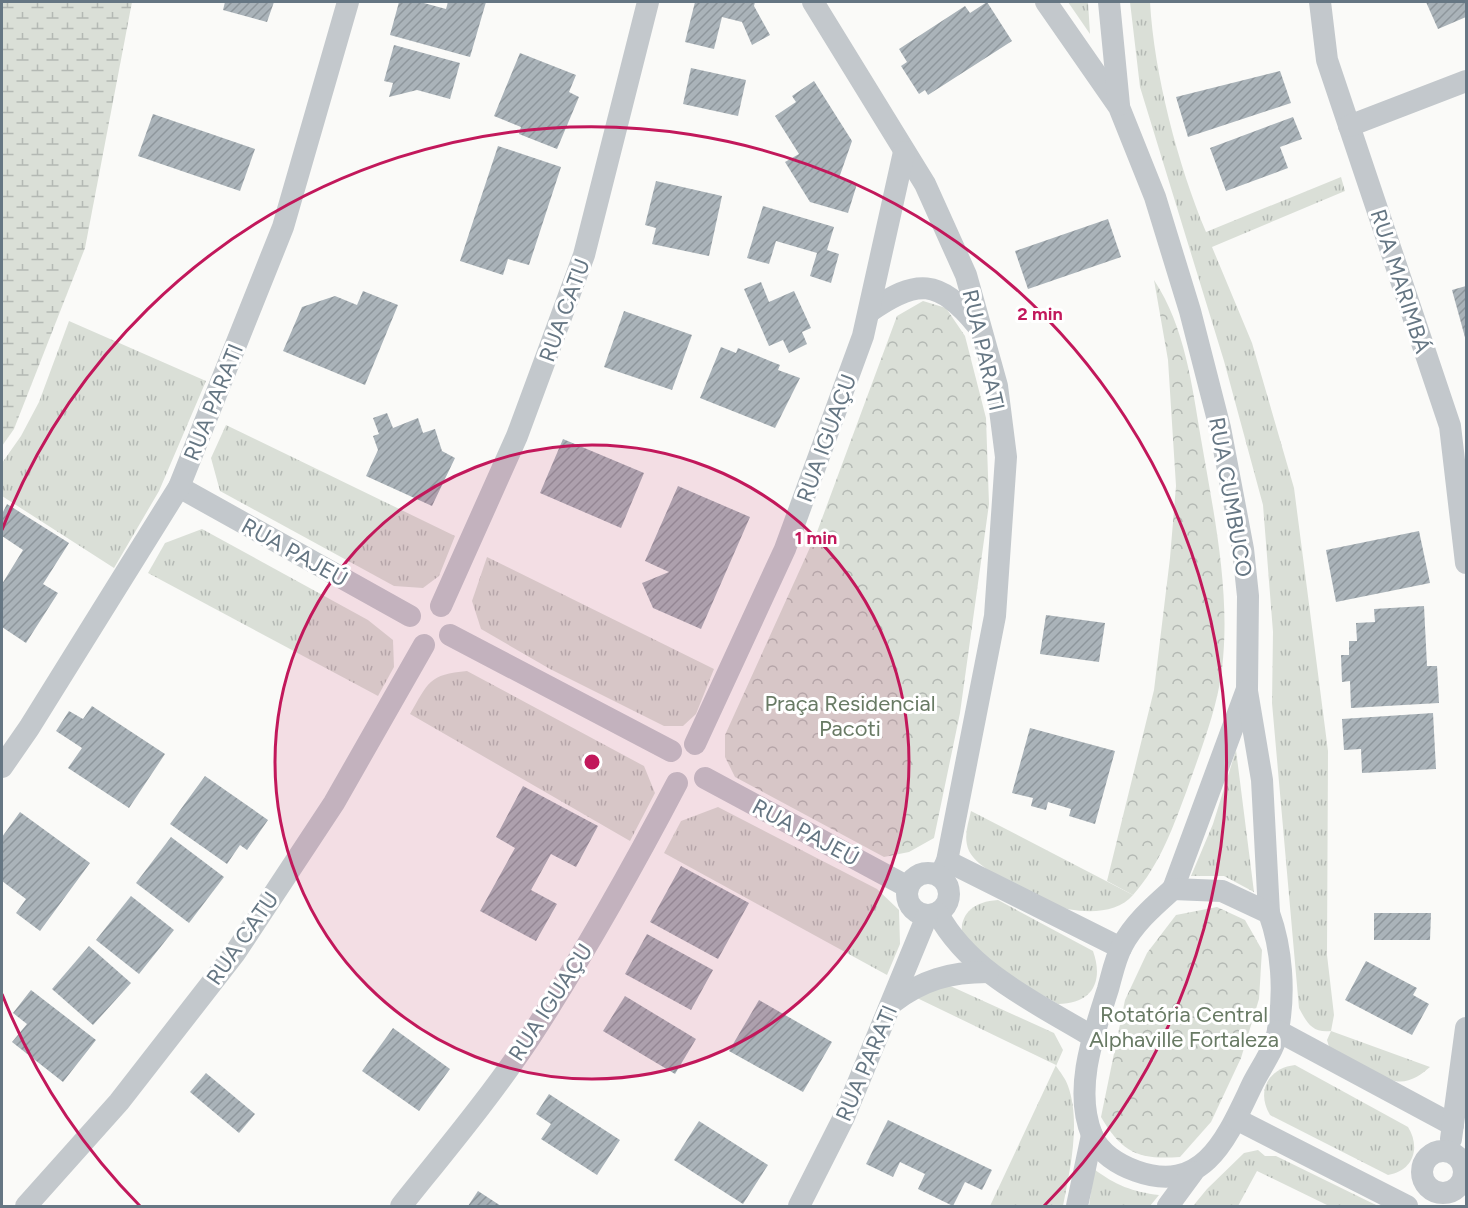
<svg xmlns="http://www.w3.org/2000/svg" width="1468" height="1208" font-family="Figtree,sans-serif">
<defs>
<pattern id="grass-tufts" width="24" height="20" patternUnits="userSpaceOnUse" patternTransform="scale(1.5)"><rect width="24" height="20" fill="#dadfd7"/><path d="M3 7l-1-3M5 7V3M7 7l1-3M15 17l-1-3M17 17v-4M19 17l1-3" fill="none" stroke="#b4b9b4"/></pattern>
<pattern id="wetland-marsh" width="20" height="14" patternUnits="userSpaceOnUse" patternTransform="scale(1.5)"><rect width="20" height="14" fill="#dadfd7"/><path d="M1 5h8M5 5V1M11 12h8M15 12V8" fill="none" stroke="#b4b9b4"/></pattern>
<pattern id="park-crowns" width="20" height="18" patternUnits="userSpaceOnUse" patternTransform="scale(1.5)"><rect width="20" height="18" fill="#dadfd7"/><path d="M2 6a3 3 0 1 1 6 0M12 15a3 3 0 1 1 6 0" fill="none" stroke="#b4b9b4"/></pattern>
<pattern id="building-hatch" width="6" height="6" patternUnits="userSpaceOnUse" patternTransform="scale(1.5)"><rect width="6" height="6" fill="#aab3b9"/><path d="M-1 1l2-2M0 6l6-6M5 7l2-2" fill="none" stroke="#8e969c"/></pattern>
</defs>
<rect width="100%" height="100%" fill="#fafaf8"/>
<g fill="url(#grass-tufts)">
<path d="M1068 2H1088L1090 34Z"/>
<path d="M1130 2H1150C1154 74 1178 165 1206 232L1341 177 1345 191 1212 247 1252 343 1294 488 1328 751 1327 955 1334 1015 1331 1031 1430 1067C1421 1075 1408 1084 1395 1081 1379 1078 1344 1059 1330 1050L1327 1040 1331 1031C1312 1033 1307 1023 1299 1008L1272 703 1273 632 1263 505 1224 361 1140 87Z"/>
<path d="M69 321 206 381 159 491 114 568 2 496V463L21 436 39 402Z"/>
<path d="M226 425 455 536 439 576 423 588 394 586 220 491 211 458Z"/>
<path d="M202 529 368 620 393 640 394 667 378 696 148 573 165 543Z"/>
<path d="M487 557 714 669 696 714 683 726H664L550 669 481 629 472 601Z"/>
<path d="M467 671 644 766 655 793 630 841 410 714C428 683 429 674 467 671Z"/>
<path d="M1236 750 1254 892 1224 876H1191L1213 824Z"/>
<path d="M718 807 877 889 899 910 900 944 887 975 664 853 681 821Z"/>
<path d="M971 811 1133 895C1115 917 1074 913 1050 904 1036 900 1022 889 1009 882 996 874 977 866 969 851 963 837 968 825 971 811Z"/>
<path d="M998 900 1093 951C1104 982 1092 1004 1058 1004L967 952C954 923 965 902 998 900Z"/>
<path d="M946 984 1054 1033 1063 1050 1056 1066C1060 1072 1066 1079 1068 1086 1081 1122 1070 1170 1063 1206H990L1056 1065 917 998Z"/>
<path d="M1295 1065 1408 1127C1421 1148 1413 1171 1388 1175L1270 1115C1256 1092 1268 1068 1295 1065Z"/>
<path d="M1258 1150 1265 1156H1276L1378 1206H1329L1257 1171 1238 1206H1193L1207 1189 1244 1153Z"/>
<path d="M1094 1169C1115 1185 1133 1192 1159 1195L1150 1206H1089Z"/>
</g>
<path fill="url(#wetland-marsh)" d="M2 2H132L85 248 14 429 2 446Z"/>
<g fill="url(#park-crowns)">
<path d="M1154 280C1185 327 1192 385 1201 439 1214 515 1231 592 1222 669 1217 710 1201 749 1188 787 1174 825 1160 865 1133 895L1107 881 1154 690 1170 558 1176 486 1168 360Z"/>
<path d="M923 301 946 308 965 336 986 418 989 504 960 713 934 838 909 852 884 857 735 777 725 757V735L817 532 897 316Z"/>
<path d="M1217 907 1245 920 1262 950 1259 999 1241 1058 1211 1122 1180 1157C1139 1160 1122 1153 1101 1117L1125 1000 1147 953 1176 915Z"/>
</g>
<g fill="url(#building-hatch)">
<path d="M225 2H274L267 22 223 10Z"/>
<path d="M399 2H420L446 9 448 2H486L470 57 390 35Z"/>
<path d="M695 2H755L754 6 770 35 752 45 742 22 722 17 714 49 685 42Z"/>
<path d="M987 2 1012 41 928 95 925 90 919 94 901 66 907 62 899 49 965 6 970 13Z"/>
<path d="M1426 2H1466V17L1438 29Z"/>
<path d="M394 45 460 63 450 99 417 90 389 97 393 83 384 81Z"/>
<path d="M520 53 576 75 569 92 579 97 557 149 519 134 521 127 494 116Z"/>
<path d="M691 68 746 80 738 116 683 104Z"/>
<path d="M1280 71 1291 103 1188 137 1176 97Z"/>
<path d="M814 81 852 141 839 178 857 184 848 213 810 202 785 162 799 154 775 116 796 102 792 96Z"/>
<path d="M153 114 255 149 240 191 138 156Z"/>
<path d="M1293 117 1302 139 1280 147 1288 168 1226 191 1210 148Z"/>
<path d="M498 146 561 167 529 265 508 259 503 275 460 261Z"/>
<path d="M656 181 722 196 709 256 652 244 656 228 645 225Z"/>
<path d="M763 206 834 227 827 250 839 254 831 283 810 276 817 253 776 241 769 264 747 258Z"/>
<path d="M1108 219 1121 257 1028 289 1015 251Z"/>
<path d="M761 282 769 302 794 291 811 328 802 332 807 344 789 353 783 340 769 346 744 289Z"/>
<path d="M1466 286V341L1452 290Z"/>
<path d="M363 291 398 305 365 385 283 351 302 307 335 296 357 305Z"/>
<path d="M624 311 692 335 672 390 604 367Z"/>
<path d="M721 347 736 353 738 348 780 365 778 370 800 378 775 428 700 398Z"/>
<path d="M387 413 393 428 418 418 423 433 435 429 442 451 455 458 432 506 366 476 378 450 373 436 379 434 373 418Z"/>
<path d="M563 439 644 473 621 528 540 493Z"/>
<path d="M678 486 750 517 701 629 653 608 642 583 669 572 645 561Z"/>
<path d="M7 504 69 543 43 584 58 593 26 643 2 627V584L23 550 2 536V514Z"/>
<path d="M1419 531 1430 583 1336 602 1326 550Z"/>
<path d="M1424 606 1427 666H1437L1439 703 1351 708 1350 681 1342 682 1341 655H1349V641H1357L1356 623 1375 622 1374 609Z"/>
<path d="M1046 615 1105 623 1099 662 1040 654Z"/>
<path d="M92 706 165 754 129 808 68 768 82 748 56 731 69 711 83 719Z"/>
<path d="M1433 713 1436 769 1362 773 1361 749 1344 750 1342 719Z"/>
<path d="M1030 728 1115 751 1095 824 1069 816 1071 809 1048 802 1046 810 1031 806 1033 798 1012 793Z"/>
<path d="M205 776 268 820 247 850 240 845 227 864 170 824Z"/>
<path d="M523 786 598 826 576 867 551 854 531 890 557 904 536 941 480 911 515 848 496 837Z"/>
<path d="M20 812 90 863 40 931 16 913 26 899 2 881V837Z"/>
<path d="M171 837 224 877 189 923 136 883Z"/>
<path d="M681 866 749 903 718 959 650 922Z"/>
<path d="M131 896 174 930 139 974 96 940Z"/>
<path d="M1374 913H1431L1430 940H1374Z"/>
<path d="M647 934 713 970 691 1010 625 974Z"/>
<path d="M89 946 131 983 93 1025 52 989Z"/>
<path d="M1366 961 1417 988 1413 995 1429 1004 1412 1035 1345 1000Z"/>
<path d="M31 990 96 1040 63 1082 12 1042 27 1024 13 1013Z"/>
<path d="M625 996 696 1039 675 1074 603 1031Z"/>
<path d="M759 1000 832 1042 803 1092 729 1051Z"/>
<path d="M393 1028 450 1069 419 1111 362 1071Z"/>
<path d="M206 1073 255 1114 239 1133 190 1092Z"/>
<path d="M549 1094 620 1140 597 1175 541 1139 551 1124 536 1114Z"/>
<path d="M888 1120 992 1170 982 1190 965 1182 953 1206 918 1189 925 1174 900 1162 893 1177 866 1164Z"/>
<path d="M699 1121 768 1165 743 1204 674 1160Z"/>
<path d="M478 1191 501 1206H468Z"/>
</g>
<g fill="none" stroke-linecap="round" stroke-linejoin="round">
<g stroke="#c3c8cc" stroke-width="22">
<path d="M813 2 925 184 966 275 997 386 1006 457 995 616 947 861 940 876"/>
<path d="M1046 2 1119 107 1155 197 1190 311 1220 428 1243 549 1248 596 1247 689 1173 889"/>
<path d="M1109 2 1119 105"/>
<path d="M1320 2 1327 60 1450 426 1466 563"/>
<path d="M1349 126 1466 81"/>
<path d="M869 312C917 278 939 279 976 324"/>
<path d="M179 487 410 616"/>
<path d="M441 606 517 436 584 255 648 2"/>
<path d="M450 635 671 751"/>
<path d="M1247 691 1262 780 1269 913"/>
<path d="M695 744 785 549 863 336 904 152"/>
<path d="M2 767 29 728 179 487 283 227 348 2"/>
<path d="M705 778 908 887"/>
<path d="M947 861 1121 948"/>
<circle cx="928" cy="894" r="21"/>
<path d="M1173 889 1222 891 1269 913C1282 949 1285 992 1278 1030 1276 1047 1261 1067 1253 1083 1228 1135 1205 1196 1136 1171 1119 1165 1099 1153 1092 1135 1073 1089 1094 1033 1108 989 1112 975 1115 959 1122 946 1134 923 1154 906 1173 889Z"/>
<path d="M938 914C970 973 1037 1003 1093 1037"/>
<path d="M892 1003C922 980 950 972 988 972"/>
<path d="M1278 1031 1453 1125"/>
<path d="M1236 1119 1407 1206"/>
<path d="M1451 1139 1466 1028"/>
<circle cx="1443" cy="1172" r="21"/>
<path d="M26 1206 119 1102 235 953 334 803 424 645"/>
<path d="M401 1206C445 1151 492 1095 531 1036 584 954 632 869 677 783"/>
<path d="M799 1206 844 1117 927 916"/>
<path d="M1077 1206 1092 1135"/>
<path d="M1168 1206 1193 1172"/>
</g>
</g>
<circle cx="592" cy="762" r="317" fill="#c2185b" fill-opacity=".12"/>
<g fill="none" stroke="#c2185b" stroke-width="3">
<circle cx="592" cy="762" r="317"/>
<path d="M140 1206A634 634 0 0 1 2 994M2 530A634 634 0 1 1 1044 1206"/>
</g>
<g text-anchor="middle" stroke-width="6" stroke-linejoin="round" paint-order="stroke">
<g font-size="22" fill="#657683" stroke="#fff">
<text transform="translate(1401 281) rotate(72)" y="8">RUA MARIMBÁ</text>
<text transform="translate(564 310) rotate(-70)" y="8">RUA CATU</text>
<text transform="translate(984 350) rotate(77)" y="8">RUA PARATI</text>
<text transform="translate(213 402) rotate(-68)" y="8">RUA PARATI</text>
<text transform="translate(826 438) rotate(-70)" y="8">RUA IGUAÇU</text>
<text transform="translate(1231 497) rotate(80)" y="8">RUA CUMBUCO</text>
<text transform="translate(295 552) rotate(29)" y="8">RUA PAJEÚ</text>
<text transform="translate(806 832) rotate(28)" y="8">RUA PAJEÚ</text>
<text transform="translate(242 938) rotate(-55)" y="8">RUA CATU</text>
<text transform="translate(550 1002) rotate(-57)" y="8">RUA IGUAÇU</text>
<text transform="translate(866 1063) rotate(-67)" y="8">RUA PARATI</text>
</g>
<g font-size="22" fill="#687a64" stroke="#fff">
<text x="850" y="711">Praça Residencial<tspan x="850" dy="25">Pacoti</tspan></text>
<text x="1184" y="1022">Rotatória Central<tspan x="1184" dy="25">Alphaville Fortaleza</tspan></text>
</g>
</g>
<circle cx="592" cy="762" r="9" fill="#c2185b" stroke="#fff" stroke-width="3"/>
<g font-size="18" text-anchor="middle" font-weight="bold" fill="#c2185b" stroke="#fff" stroke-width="6" stroke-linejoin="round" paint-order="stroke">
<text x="1040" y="320">2 min</text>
<text x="816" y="544">1 min</text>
</g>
<rect width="1468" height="1208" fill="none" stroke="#657683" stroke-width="6"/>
</svg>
